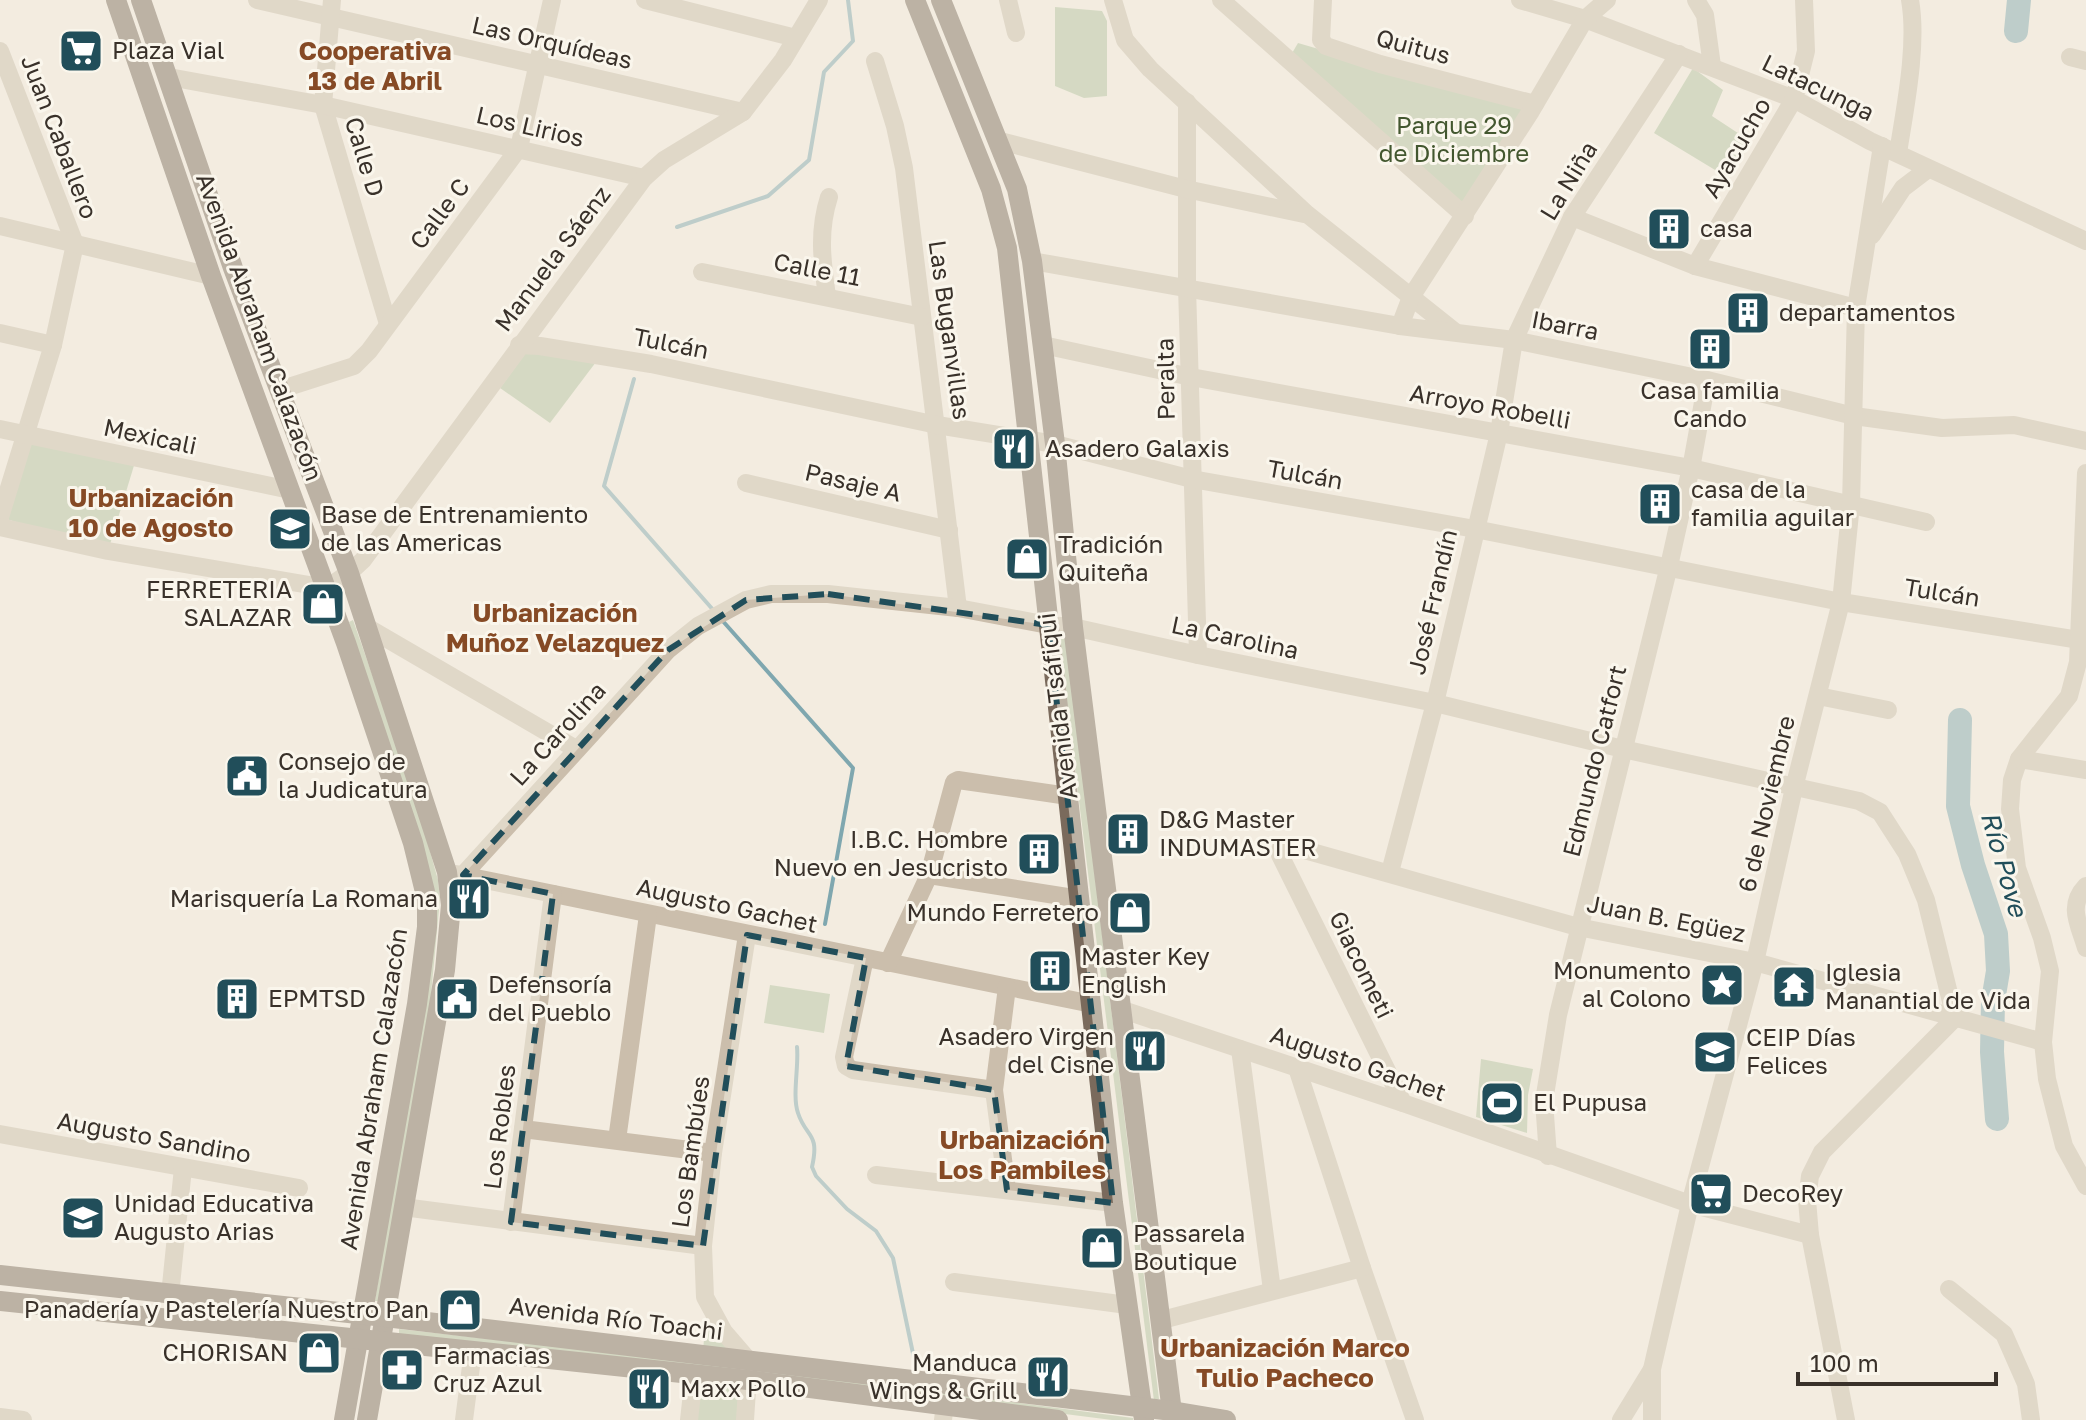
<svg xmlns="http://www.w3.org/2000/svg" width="2086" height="1420" font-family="'Golos Text',sans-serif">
<rect width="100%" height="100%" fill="#f3ece0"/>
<g fill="#b2c2a0">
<path d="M1055 7 1102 11 1107 21V96L1084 98 1055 86Z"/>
<path d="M1298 43 1531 111 1465 216 1288 60Z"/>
<path d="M1693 68 1723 90 1712 116 1750 141 1725 176 1654 133Z"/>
<path d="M527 351 596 362 550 423 500 388Z"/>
<path d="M25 435 136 459 108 551 0 517Z"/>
<path d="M353 620 414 794 438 880 440 899 430 1005 381 1301H375L434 921 349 622Z"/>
<path d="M1065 632 1159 1399 1154 1401 1058 633Z"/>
<path d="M770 985 830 994 824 1033 764 1023Z"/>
<path d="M1481 1059 1533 1069 1528 1095 1527 1133 1476 1117Z"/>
<path d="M707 1309 738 1355 703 1350Z"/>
<path d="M399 1329 742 1367 741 1372 399 1334Z"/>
<path d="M755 1368 1133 1418V1420H1112L755 1374Z"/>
<path d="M700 1383 743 1387 740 1420H695Z"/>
</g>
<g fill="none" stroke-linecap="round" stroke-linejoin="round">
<g stroke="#7fa7af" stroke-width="4">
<path d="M677 227 768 196 809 160 824 72 853 41 848 0"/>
<path d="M634 379 604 486 715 612"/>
<path d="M721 619 853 768 825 924"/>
<path d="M797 1047C799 1066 792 1096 798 1113 806 1138 820 1132 812 1167L816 1176 847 1209 876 1231 893 1258 915 1363"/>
</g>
<g stroke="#7fa7af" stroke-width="24">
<path d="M2016 31 2019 0"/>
<path d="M1960 720 1958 806 1973 865 1996 934 1998 971 1993 1001 1992 1052 1997 1119"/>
</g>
<g stroke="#cbbeac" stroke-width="18">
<path d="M257 0 743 112"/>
<path d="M332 0 323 105 388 324"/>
<path d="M645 0 796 38"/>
<path d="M1008 0 1016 33"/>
<path d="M1113 0 1125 40 1150 69 1307 214 1454 331"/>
<path d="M1221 0 1465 216"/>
<path d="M1323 0 1321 40 1326 46 1380 64 1535 104"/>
<path d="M1520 0 1585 19 1794 99 1870 141 2086 241"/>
<path d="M1696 0 1705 15 1712 66"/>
<path d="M0 51 75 244 53 345 0 517"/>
<path d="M2070 57 2086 61"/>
<path d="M875 61 895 126 904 168 958 608"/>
<path d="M169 77 323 105 644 178"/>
<path d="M1187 102V287L1198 655"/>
<path d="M1000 141 1186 189 1304 214"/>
<path d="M1898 153C1905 108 1918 45 1910 0"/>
<path d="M1572 217 1695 266 1856 308"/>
<path d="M0 226 211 276"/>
<path d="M1872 235 1903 188 1928 169"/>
<path d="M1032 261 1400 326 1514 340 1707 380 1854 416 1942 428 2014 425 2086 441"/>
<path d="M1695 266 1794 99 1806 51 1804 0"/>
<path d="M702 272 922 317"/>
<path d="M827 296C822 261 818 231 829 197"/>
<path d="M1400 326 1411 297 1531 111 1585 19 1607 0"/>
<path d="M0 333 53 345"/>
<path d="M519 345 540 346 651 364 937 425 1055 444 1192 479 1475 529 1841 602 2086 641"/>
<path d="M1043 345 1191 377 1691 468 1926 522"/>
<path d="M279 390 354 366 369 351 519 148 552 0"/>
<path d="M0 429 290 490"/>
<path d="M2086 473 2078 662 2069 696 2019 759 2012 780 2010 809 2017 868 2042 938 2050 971 2043 1042 2047 1079 2064 1146 2086 1186"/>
<path d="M746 483 949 530"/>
<path d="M0 527 108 551 327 588 349 573 363 560 644 178 664 160 743 112 783 60 819 0"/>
<path d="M365 626 576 749"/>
<path d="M1818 696 1888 710"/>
<path d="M2019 759 2086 770"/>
<path d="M1390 872 1435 703 1499 433 1514 340 1572 217 1679 54"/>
<path d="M456 874 1092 1004"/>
<path d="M463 875 668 650 698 626 746 600 771 594H828L958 608 1048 625 1073 627 1198 655 1435 703 1623 749 1859 801 1880 812 1907 854 1926 900 1955 1018"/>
<path d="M929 875 1080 899"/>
<path d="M2086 886C2067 906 2079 924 2086 948"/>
<path d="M865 958 844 1057 846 1066 853 1070 994 1090"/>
<path d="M888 963 929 875 954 782 958 780 1068 796"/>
<path d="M1007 987 994 1090 1007 1190"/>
<path d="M1120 1009 1403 1103 1690 1204 1810 1235"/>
<path d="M1240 1049 1272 1290"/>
<path d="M1297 1068 1362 1268 1415 1420"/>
<path d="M1403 1103 1280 855 1281 847 1287 845 1578 927 1755 962 2043 1042"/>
<path d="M523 1129 713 1153"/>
<path d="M0 1134 299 1188"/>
<path d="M617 1140 648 915"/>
<path d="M1548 1156 1544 1101 1558 1015 1669 566 1692 463 1707 380"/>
<path d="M876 1175 1113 1203"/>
<path d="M403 1207 703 1246"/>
<path d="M511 1222 553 894"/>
<path d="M954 1282 1127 1305"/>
<path d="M1949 1289 2004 1334 2026 1384 2031 1420"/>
<path d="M170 1295 183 1168"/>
<path d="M1162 1320 1362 1268"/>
<path d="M0 1417 23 1420"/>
<path d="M464 1420 473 1351"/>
<path d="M689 1420 694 1375"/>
<path d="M745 1420 749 1361 724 1332 705 1297 703 1246 713 1153 747 935"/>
<path d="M943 1420 945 1404"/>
<path d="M1621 1420 1651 1371"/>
<path d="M1652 1420V1369L1690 1204 1755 962 1794 788 1841 602 1851 504 1856 308 1882 146"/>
<path d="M1846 1420 1810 1235 1807 1200 1810 1176 1822 1152 1955 1018"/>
</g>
<g stroke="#7a6a5c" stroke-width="20">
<path d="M116 0 211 276 346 643 413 843 427 900V927L417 1004 344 1420"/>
<path d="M141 0 233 268 349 573 447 872 451 905 445 970 367 1420"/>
<path d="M915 0 991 189 1007 248 1113 1203 1144 1420"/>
<path d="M941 0 1017 189 1032 261 1055 444 1073 627 1173 1420"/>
<path d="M0 1275 385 1317 1172 1411 1226 1420"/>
<path d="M0 1301 748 1380 1058 1420"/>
</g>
</g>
<path d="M0 0H2086V1420H0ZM828 594 1048 625 1113 1203 1007 1190 994 1090 846 1066 866 958 747 935 703 1246 511 1222 553 894 463 875 668 650 746 600Z" fill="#f3ece0" fill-opacity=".55" fill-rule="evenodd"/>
<path fill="none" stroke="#214e5a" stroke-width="6" stroke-dasharray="16 10" stroke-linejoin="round" d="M828 594 1048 625 1113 1203 1007 1190 994 1090 846 1066 866 958 747 935 703 1246 511 1222 553 894 463 875 668 650 746 600Z"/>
<defs>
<g id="supermarket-square" transform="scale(2.3)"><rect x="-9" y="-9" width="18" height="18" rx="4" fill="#214e5a" stroke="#faf6ec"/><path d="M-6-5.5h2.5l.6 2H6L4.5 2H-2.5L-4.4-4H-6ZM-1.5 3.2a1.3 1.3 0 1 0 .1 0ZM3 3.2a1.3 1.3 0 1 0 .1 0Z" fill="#fff"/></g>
<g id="building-square" transform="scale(2.3)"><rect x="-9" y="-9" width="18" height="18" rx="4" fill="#214e5a" stroke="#faf6ec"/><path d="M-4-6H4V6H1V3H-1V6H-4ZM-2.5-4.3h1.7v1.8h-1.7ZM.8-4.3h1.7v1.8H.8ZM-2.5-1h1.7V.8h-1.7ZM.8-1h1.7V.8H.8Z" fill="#fff"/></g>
<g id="restaurant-square" transform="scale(2.3)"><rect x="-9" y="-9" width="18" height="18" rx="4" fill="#214e5a" stroke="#faf6ec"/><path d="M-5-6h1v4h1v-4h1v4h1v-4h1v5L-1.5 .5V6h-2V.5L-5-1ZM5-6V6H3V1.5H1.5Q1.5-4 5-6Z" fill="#fff"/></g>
<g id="school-square" transform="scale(2.3)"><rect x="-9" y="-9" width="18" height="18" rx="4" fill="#214e5a" stroke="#faf6ec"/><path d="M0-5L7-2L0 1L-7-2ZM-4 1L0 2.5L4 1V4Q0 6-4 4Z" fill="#fff"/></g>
<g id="shop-square" transform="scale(2.3)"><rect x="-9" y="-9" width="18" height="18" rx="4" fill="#214e5a" stroke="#faf6ec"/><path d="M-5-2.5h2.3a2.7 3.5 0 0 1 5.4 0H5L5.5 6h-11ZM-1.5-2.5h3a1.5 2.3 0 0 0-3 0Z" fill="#fff"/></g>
<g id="civic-square" transform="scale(2.3)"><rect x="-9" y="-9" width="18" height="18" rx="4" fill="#214e5a" stroke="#faf6ec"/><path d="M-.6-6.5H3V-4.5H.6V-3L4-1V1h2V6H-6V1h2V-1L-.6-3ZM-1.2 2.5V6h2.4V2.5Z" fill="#fff"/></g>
<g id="sight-square" transform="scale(2.3)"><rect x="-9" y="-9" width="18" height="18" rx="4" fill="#214e5a" stroke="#faf6ec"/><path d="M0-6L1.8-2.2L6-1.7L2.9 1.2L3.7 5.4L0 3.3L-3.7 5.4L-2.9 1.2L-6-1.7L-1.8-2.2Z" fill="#fff"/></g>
<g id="temple-square" transform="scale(2.3)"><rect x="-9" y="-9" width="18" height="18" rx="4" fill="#214e5a" stroke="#faf6ec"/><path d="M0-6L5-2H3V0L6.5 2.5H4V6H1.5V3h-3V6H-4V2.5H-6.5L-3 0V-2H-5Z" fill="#fff"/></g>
<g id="stadium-square" transform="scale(2.3)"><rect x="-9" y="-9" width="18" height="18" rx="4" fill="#214e5a" stroke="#faf6ec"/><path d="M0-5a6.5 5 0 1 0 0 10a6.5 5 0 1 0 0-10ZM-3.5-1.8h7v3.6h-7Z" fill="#fff"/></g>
<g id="pharmacy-square" transform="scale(2.3)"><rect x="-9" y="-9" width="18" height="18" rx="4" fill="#214e5a" stroke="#faf6ec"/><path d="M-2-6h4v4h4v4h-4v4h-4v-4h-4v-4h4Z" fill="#fff"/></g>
</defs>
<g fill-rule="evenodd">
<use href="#supermarket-square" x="81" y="51"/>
<use href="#building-square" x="1669" y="229"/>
<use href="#building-square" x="1748" y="313"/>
<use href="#building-square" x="1710" y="349"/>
<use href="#restaurant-square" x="1014" y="449"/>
<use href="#building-square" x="1660" y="504"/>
<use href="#school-square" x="290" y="529"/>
<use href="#shop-square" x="1027" y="559"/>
<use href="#shop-square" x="323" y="604"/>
<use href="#civic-square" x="247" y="776"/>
<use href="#building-square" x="1128" y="834"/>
<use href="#building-square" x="1039" y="854"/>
<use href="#restaurant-square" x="469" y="899"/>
<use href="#shop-square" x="1130" y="913"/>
<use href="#building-square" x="1050" y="971"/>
<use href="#sight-square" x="1722" y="985"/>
<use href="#temple-square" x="1794" y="987"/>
<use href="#building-square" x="237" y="999"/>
<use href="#civic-square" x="457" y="999"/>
<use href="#restaurant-square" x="1145" y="1051"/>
<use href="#school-square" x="1715" y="1052"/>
<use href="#stadium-square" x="1502" y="1103"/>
<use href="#supermarket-square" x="1711" y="1194"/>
<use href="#school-square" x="83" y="1218"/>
<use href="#shop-square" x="1102" y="1248"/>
<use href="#shop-square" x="460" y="1310"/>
<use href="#shop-square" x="319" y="1353"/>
<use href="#pharmacy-square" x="402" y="1370"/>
<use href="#restaurant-square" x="1048" y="1377"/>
<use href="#restaurant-square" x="649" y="1389"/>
</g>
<g text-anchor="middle" stroke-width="6" stroke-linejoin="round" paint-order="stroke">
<g font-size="24" fill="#39312a" stroke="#faf6ec">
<text transform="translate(552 43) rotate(13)" y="8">Las Orquídeas</text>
<text transform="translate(1413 47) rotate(15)" y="8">Quitus</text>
<text transform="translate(1818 88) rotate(26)" y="8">Latacunga</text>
<text transform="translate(530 127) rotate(13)" y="8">Los Lirios</text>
<text transform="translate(59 137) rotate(69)" y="8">Juan Caballero</text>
<text transform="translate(1737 148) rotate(-60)" y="8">Ayacucho</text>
<text transform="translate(364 157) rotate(73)" y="8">Calle D</text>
<text transform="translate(1569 181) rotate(-59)" y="8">La Niña</text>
<text transform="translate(440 214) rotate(-53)" y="8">Calle C</text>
<text transform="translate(553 259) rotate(-53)" y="8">Manuela Sáenz</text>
<text transform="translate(817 270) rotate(11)" y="8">Calle 11</text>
<text transform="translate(1565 326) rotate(11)" y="8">Ibarra</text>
<text transform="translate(259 327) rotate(70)" y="8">Avenida Abraham Calazacón</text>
<text transform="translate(949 330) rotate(82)" y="8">Las Buganvillas</text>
<text transform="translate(671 344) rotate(11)" y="8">Tulcán</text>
<text transform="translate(1166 379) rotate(-91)" y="8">Peralta</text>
<text transform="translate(1490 407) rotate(10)" y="8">Arroyo Robelli</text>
<text transform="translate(150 437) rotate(12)" y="8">Mexicali</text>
<text transform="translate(1305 475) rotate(10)" y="8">Tulcán</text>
<text transform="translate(853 483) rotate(13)" y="8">Pasaje A</text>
<text transform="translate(1942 593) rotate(9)" y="8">Tulcán</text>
<text transform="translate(1433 602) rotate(-77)" y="8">José Frandín</text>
<text transform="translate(1235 638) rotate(12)" y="8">La Carolina</text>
<text transform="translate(1058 706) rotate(-97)" y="8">Avenida Tsáfiqui</text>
<text transform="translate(558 734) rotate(-48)" y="8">La Carolina</text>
<text transform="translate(1595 761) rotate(-76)" y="8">Edmundo Catfort</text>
<text transform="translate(1767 804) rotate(-77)" y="8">6 de Noviembre</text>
<text transform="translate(727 906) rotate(12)" y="8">Augusto Gachet</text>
<text transform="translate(1666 919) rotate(11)" y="8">Juan B. Egüez</text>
<text transform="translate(1361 965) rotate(64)" y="8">Giacometi</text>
<text transform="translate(1358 1064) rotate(19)" y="8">Augusto Gachet</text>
<text transform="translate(374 1089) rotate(-81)" y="8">Avenida Abraham Calazacón</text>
<text transform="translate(500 1127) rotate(-83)" y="8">Los Robles</text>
<text transform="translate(154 1138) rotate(10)" y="8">Augusto Sandino</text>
<text transform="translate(691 1152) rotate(-82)" y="8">Los Bambúes</text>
<text transform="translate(616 1319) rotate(7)" y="8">Avenida Río Toachi</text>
</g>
<g font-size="24" fill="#39312a" stroke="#faf6ec" text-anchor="start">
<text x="112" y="59">Plaza Vial</text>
<text x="1700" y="237">casa</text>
<text x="1779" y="321">departamentos</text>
<text x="1710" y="399" text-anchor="middle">Casa familia<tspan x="1710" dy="28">Cando</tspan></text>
<text x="1045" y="457">Asadero Galaxis</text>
<text x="1691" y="498">casa de la<tspan x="1691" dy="28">familia aguilar</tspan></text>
<text x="321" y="523">Base de Entrenamiento<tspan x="321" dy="28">de las Americas</tspan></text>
<text x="1058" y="553">Tradición<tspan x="1058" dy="28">Quiteña</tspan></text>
<text x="292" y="598" text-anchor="end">FERRETERIA<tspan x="292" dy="28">SALAZAR</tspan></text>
<text x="278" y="770">Consejo de<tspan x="278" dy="28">la Judicatura</tspan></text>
<text x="1159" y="828">D&amp;G Master<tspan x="1159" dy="28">INDUMASTER</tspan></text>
<text x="1008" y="848" text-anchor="end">I.B.C. Hombre<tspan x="1008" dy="28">Nuevo en Jesucristo</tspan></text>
<text x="438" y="907" text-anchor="end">Marisquería La Romana</text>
<text x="1099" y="921" text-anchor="end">Mundo Ferretero</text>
<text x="1081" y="965">Master Key<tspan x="1081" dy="28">English</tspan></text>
<text x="1691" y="979" text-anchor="end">Monumento<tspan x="1691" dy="28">al Colono</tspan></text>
<text x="1825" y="981">Iglesia<tspan x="1825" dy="28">Manantial de Vida</tspan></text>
<text x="488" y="993">Defensoría<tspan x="488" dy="28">del Pueblo</tspan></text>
<text x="268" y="1007">EPMTSD</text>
<text x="1114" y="1045" text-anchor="end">Asadero Virgen<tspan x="1114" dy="28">del Cisne</tspan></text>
<text x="1746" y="1046">CEIP Días<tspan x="1746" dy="28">Felices</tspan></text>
<text x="1533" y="1111">El Pupusa</text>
<text x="1742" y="1202">DecoRey</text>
<text x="114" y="1212">Unidad Educativa<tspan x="114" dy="28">Augusto Arias</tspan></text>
<text x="1133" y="1242">Passarela<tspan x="1133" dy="28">Boutique</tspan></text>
<text x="429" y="1318" text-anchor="end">Panadería y Pastelería Nuestro Pan</text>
<text x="288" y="1361" text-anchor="end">CHORISAN</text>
<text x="433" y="1364">Farmacias<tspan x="433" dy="28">Cruz Azul</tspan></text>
<text x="1017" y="1371" text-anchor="end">Manduca<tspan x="1017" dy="28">Wings &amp; Grill</tspan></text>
<text x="680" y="1397">Maxx Pollo</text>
</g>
<g font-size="24" fill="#43572f" stroke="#faf6ec">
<text x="1454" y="134">Parque 29<tspan x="1454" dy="28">de Diciembre</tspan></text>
</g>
<g font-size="26" font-weight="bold" fill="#864a25" stroke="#faf6ec">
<text x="375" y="60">Cooperativa<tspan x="375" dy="30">13 de Abril</tspan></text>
<text x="151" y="507">Urbanización<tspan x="151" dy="30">10 de Agosto</tspan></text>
<text x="555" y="622">Urbanización<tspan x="555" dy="30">Muñoz Velazquez</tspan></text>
<text x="1022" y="1149">Urbanización<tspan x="1022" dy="30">Los Pambiles</tspan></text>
<text x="1285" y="1357">Urbanización Marco<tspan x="1285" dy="30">Tulio Pacheco</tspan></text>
</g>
<g font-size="26" font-style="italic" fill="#214e5a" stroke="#faf6ec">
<text transform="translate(2004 864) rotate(74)" y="9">Río Pove</text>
</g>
</g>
<path d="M1798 1372v12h198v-12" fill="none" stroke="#39312a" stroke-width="4"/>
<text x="1810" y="1372" font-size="24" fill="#39312a" stroke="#faf6ec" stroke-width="6" paint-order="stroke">100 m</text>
</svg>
